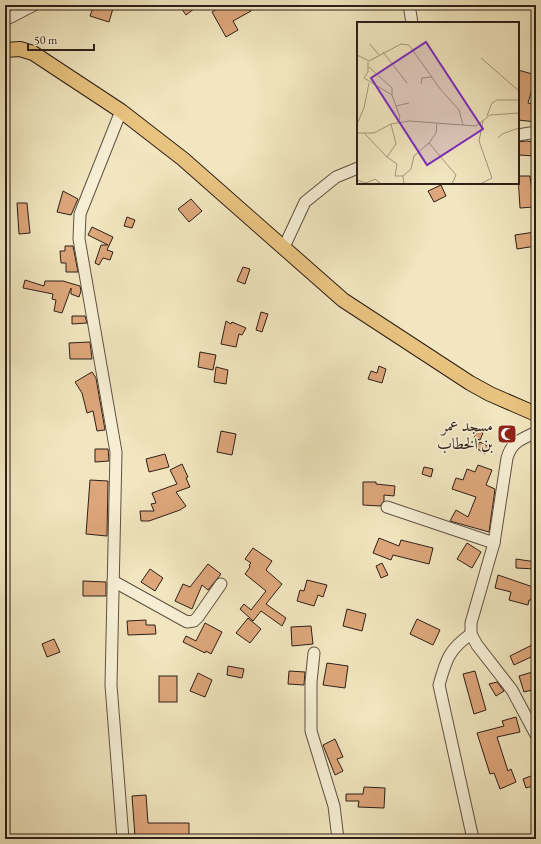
<svg xmlns="http://www.w3.org/2000/svg" width="541" height="844" font-family="'EB Garamond',Amiri,serif">
<rect width="100%" height="100%" fill="#f1e6bf"/>
<filter id="stains"><feTurbulence type="fractalNoise" baseFrequency=".005" numOctaves="4"/><feColorMatrix values="0 0 0 0 .2 0 0 0 0 .09 0 0 0 0 .02 0 0 0 .5 -.17"/></filter>
<radialGradient id="worn" r=".72"><stop offset=".6" stop-color="#630" stop-opacity="0"/><stop offset="1" stop-color="#630" stop-opacity=".3"/></radialGradient>
<g fill="#dda67b" stroke="#2e1f18">
<path d="M94 5H114L109 22 90 16Z"/>
<path d="M179 5H199L186 15Z"/>
<path d="M223 5H248L251 11 233 21 238 30 226 37 212 12Z"/>
<path d="M518 70 536 75 528 103 533 104V110H536V122L518 120Z"/>
<path d="M526 141 536 142V156L518 155V142Z"/>
<path d="M518 176H530L534 207 520 208Z"/>
<path d="M441 185 446 196 434 202 428 191Z"/>
<path d="M63 191 78 199 71 215 57 212Z"/>
<path d="M191 199 202 211 189 222 178 209Z"/>
<path d="M17 203H27L30 233 19 234Z"/>
<path d="M127 217 135 220 132 228 124 226Z"/>
<path d="M92 227 113 237 107 250 113 252 110 260 103 258 99 265 95 263 101 245H108L88 235Z"/>
<path d="M535 232 536 246 517 249 515 235Z"/>
<path d="M65 246H73L78 272H66V263H61L60 251H65Z"/>
<path d="M243 267 250 269 245 284 237 281Z"/>
<path d="M25 280 44 286 45 281H63L80 286 81 291 79 297 71 294V288L62 313 54 311 56 300 52 299 53 294 23 288Z"/>
<path d="M261 312 268 314 262 332 256 330Z"/>
<path d="M72 316H85L87 323 72 324Z"/>
<path d="M226 321 231 324 232 322 246 328 242 335 239 334 236 347 221 344Z"/>
<path d="M90 342 92 359H70L69 343Z"/>
<path d="M200 352 216 355 213 370 198 367Z"/>
<path d="M379 366 386 369 382 383 368 379 371 371 377 373Z"/>
<path d="M216 367 228 370 226 384 214 382Z"/>
<path d="M92 372 96 378 105 430 97 431 93 411 87 413 82 393 75 382Z"/>
<path d="M477 430 483 433 480 440 474 438Z"/>
<path d="M221 431 236 434 232 455 217 452Z"/>
<path d="M480 442 489 447 485 454 476 448Z"/>
<path d="M95 449H108L109 461 95 462Z"/>
<path d="M165 454 169 467 149 472 146 459Z"/>
<path d="M182 464 188 477 186 478 190 487 176 492 186 506 180 510 149 521H141L140 511H154L151 504 156 503 152 493 177 484 170 470Z"/>
<path d="M478 465 492 470 486 485 495 489 489 532 450 521 456 510 468 517 476 497 452 489 456 478 463 480 467 469 475 472Z"/>
<path d="M424 467 433 469 431 477 422 474Z"/>
<path d="M90 480 108 481 107 536 86 534Z"/>
<path d="M363 482H376V484L395 486 394 496 384 495V501L380 506 363 505Z"/>
<path d="M379 538 399 546 401 540 433 548 429 564 393 555 391 560 373 553Z"/>
<path d="M467 543 481 552 472 568 457 559Z"/>
<path d="M253 548 272 561 266 570 282 584 266 604 286 618 282 626 261 611 253 621 240 609 244 604 251 610 266 591 245 574 250 567 249 565 251 563 245 559Z"/>
<path d="M516 559 536 562V569L516 568Z"/>
<path d="M382 563 388 575 381 578 376 566Z"/>
<path d="M208 564 221 574 208 590 202 585 192 609 175 601 183 584 190 587Z"/>
<path d="M150 569 163 578 155 591 141 582Z"/>
<path d="M498 575 536 588V600H529L528 605 509 600 511 592 495 588Z"/>
<path d="M307 580 327 585 323 597 318 595 314 606 297 601 300 590 304 591Z"/>
<path d="M83 581 106 582V596H83Z"/>
<path d="M347 609 366 614 362 631 343 626Z"/>
<path d="M248 618 261 629 250 643 236 633Z"/>
<path d="M417 619 440 630 433 645 410 634Z"/>
<path d="M146 620V625H155L156 634 128 635 127 621Z"/>
<path d="M205 623 222 632 211 654 206 651 205 653 183 642 186 636 196 641Z"/>
<path d="M311 626 313 644 292 646 291 627Z"/>
<path d="M54 639 60 652 47 657 42 644Z"/>
<path d="M536 643V669L531 657 514 665 510 656Z"/>
<path d="M327 663 348 666 345 688 323 685Z"/>
<path d="M228 666 244 669 242 678 227 675Z"/>
<path d="M289 671 305 672 304 685 288 684Z"/>
<path d="M475 671 486 710 474 714 463 674Z"/>
<path d="M536 671V689L524 692 519 676Z"/>
<path d="M198 673 212 680 205 697 190 691Z"/>
<rect x="159" y="676" width="18" height="26"/>
<path d="M497 682 504 691 496 696 489 684Z"/>
<path d="M516 717 520 732 497 737 508 771 511 769 516 782 500 789 494 773 490 774 477 733 504 726 502 721Z"/>
<path d="M335 739 343 757 337 759 343 771 335 775 323 745Z"/>
<path d="M536 774V785L526 788 523 779Z"/>
<path d="M364 787 385 788 384 808 358 807 359 801H346V794H363Z"/>
<path d="M146 795 148 823H189V839H175V837H135L132 796Z"/>
</g>
<g fill="none" stroke-linecap="round" stroke-linejoin="round">
<g stroke="#5f5142" stroke-width="13">
<g id="minor">
<path d="M409 5 412 23"/>
<path d="M5 20 34 5"/>
<path d="M121 111 80 214 79 239 116 452 111 685 123 839"/>
<path d="M518 135 536 132"/>
<path d="M284 247 305 202 336 177 358 168"/>
<path d="M536 432C521 440 512 441 507 458L494 543 471 623V634L477 645 512 690 536 735"/>
<path d="M387 507 494 543"/>
<path d="M113 581 187 622 194 621 198 617 221 584"/>
<path d="M471 634C449 649 446 660 439 685L473 839"/>
<path d="M314 653 311 682V731L334 806 338 839"/>
</g>
</g>
<g stroke="#2e1f18" stroke-width="16">
<path id="major" d="M5 50 20 49 33 53 121 111 183 159 343 300 470 383 490 394 536 414"/>
</g>
<use href="#minor" stroke="#f6efd5" stroke-width="11"/>
<use href="#major" stroke="#e8c380" stroke-width="14"/>
</g>
<defs>
<g id="mosque-square" transform="scale(1)"><rect x="-9" y="-9" width="18" height="18" rx="4" fill="#8f2418" stroke="#f6efd5"/><path d="M3.5-4.9A6 6 0 1 0 3.5 4.9A5 5 0 1 1 3.5-4.9Z" fill="#fff"/></g>
</defs>
<g fill-rule="evenodd">
<use href="#mosque-square" x="507" y="434"/>
</g>
<g text-anchor="middle" stroke-width="3.5" stroke-linejoin="round" paint-order="stroke">
<g font-size="16" fill="#2e1f18" stroke="#f6efd5" text-anchor="end">
<text x="493" y="431">مسجد عمر<tspan x="493" dy="18">بن الخطاب</tspan></text>
</g>
</g>
<g transform="translate(357 22)">
<rect width="162" height="162" fill="#f1e6bf"/>
<path fill="none" stroke="#a3967c" stroke-width="1" d="M13 22 22 33M26 30 50 61M0 33 12 39 44 22 52 23 84 68 102 88 106 103M124 36 162 69M11 40V50L7 56 35 73 43 95 41 100M12 45 35 66V73M64 62 65 56 75 55M39 84 52 81M130 94 135 81 140 78H162M80 101 79 111 72 121 99 153 95 162M0 102 7 86 12 61M34 102 39 122 30 135 40 142 38 154H46M0 111H17L34 102 52 99 119 104 133 93 162 91M7 111 30 135M141 116 145 112 162 106M0 158 9 161 18 157 24 162M47 162 46 154 54 147 57 134 72 121M123 162 135 156 122 119 126 99"/>
<path fill="#7b2cbf" fill-opacity="0.15" stroke="#7b2cbf" stroke-width="2" d="M69 20 126 107 70 143 14 56Z"/>
<rect width="162" height="162" fill="none" stroke="#2e1f18" stroke-width="2"/>
</g>
<rect width="541" height="844" fill="none" stroke="#f1e6bf" stroke-width="20"/>
<rect x="6" y="6" width="529" height="832" fill="none" stroke="#2e1f18" stroke-width="2"/>
<rect x="10" y="10" width="521" height="824" fill="none" stroke="#2e1f18"/>
<path d="M28 44v6h66v-6" fill="none" stroke="#2e1f18" stroke-width="2"/>
<text x="34" y="44" font-size="12" fill="#2e1f18" stroke="#f6efd5" stroke-width="3" paint-order="stroke">50 m</text>
<rect width="100%" height="100%" filter="url(#stains)"/>
<rect width="100%" height="100%" fill="url(#worn)"/>
</svg>
